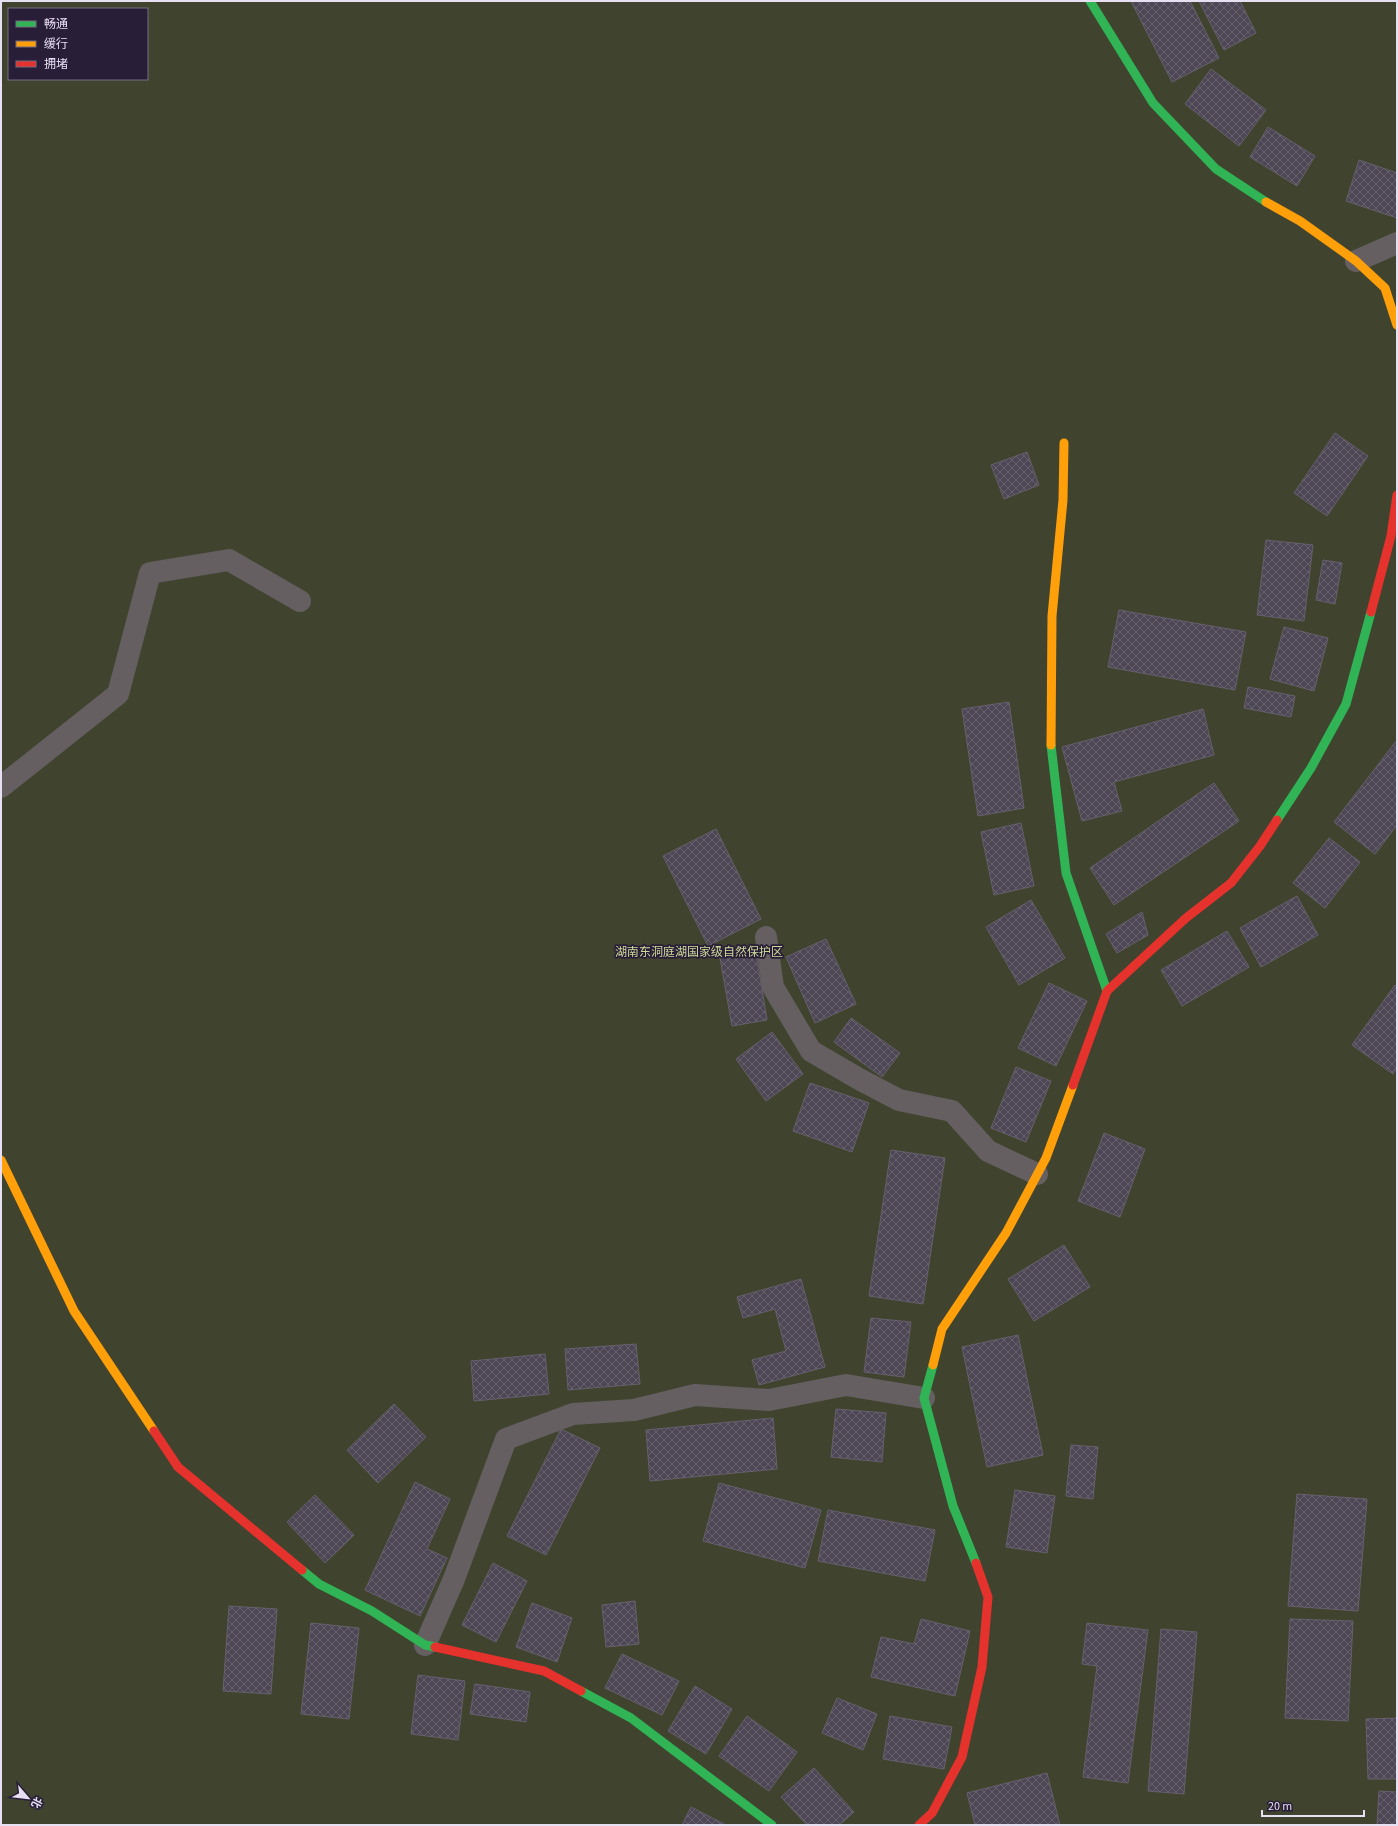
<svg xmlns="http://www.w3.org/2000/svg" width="1398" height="1826" font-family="'Source Sans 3','Noto Sans SC',sans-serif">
<defs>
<pattern id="building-cross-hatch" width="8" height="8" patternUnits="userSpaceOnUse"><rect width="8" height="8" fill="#4d4755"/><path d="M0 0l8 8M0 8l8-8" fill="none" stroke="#67616e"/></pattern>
</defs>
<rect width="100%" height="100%" fill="#342e3d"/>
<path fill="#40442f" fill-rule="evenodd" d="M1 1H1397V1825H1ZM9 9H147V79H9Z"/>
<g fill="url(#building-cross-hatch)" stroke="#66606d">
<path d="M1131 1H1190L1219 58 1172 82Z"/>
<path d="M1199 1H1240L1256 33 1224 50Z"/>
<path d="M1211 69 1266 110 1239 146 1185 104Z"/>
<path d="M1268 127 1315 156 1297 186 1250 157Z"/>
<path d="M1359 160 1397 173V218L1346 201Z"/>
<path d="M1335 433 1368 456 1327 516 1294 493Z"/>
<path d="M1027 452 1039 485 1004 499 991 465Z"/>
<path d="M1266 540 1313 545 1304 621 1257 615Z"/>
<path d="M1323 560 1342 563 1335 604 1316 600Z"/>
<path d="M1119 610 1246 632 1235 690 1108 667Z"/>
<path d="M1284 627 1328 638 1314 691 1270 679Z"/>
<path d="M1248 687 1295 696 1291 717 1244 708Z"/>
<path d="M1009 702 1024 808 978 816 962 709Z"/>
<path d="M1203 709 1214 755 1114 782 1122 811 1082 821 1062 747Z"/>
<path d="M1397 740V825L1375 854 1334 822Z"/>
<path d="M1214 783 1239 821 1114 905 1090 868Z"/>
<path d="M1021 823 1034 886 994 895 981 832Z"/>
<path d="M716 829 761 919 708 946 663 856Z"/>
<path d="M1329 838 1360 862 1325 908 1293 883Z"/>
<path d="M1297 896 1318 935 1261 967 1240 928Z"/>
<path d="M1031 900 1065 958 1019 985 986 927Z"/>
<path d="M1142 912 1148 935 1117 953 1106 934Z"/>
<path d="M1227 931 1249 967 1182 1006 1161 970Z"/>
<path d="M826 939 856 1004 815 1023 786 957Z"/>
<path d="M756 952 767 1020 732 1026 720 958Z"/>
<path d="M1049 983 1087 1001 1056 1066 1018 1048Z"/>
<path d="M1395 985 1397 987V1068L1393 1074 1352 1045Z"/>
<path d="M851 1018 900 1053 882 1077 834 1042Z"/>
<path d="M772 1032 803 1074 766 1101 736 1059Z"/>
<path d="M1016 1067 1051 1081 1026 1142 991 1128Z"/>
<path d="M810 1083 869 1103 852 1152 793 1131Z"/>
<path d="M1104 1133 1145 1149 1120 1217 1078 1201Z"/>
<path d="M891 1150 945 1158 923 1304 869 1296Z"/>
<path d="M1064 1245 1090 1287 1034 1321 1008 1279Z"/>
<path d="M801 1279 825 1367 759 1385 752 1360 786 1351 775 1309 743 1318 737 1297Z"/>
<path d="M871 1318 911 1322 904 1377 864 1372Z"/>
<path d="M1018 1335 1043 1455 987 1467 962 1347Z"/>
<path d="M636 1344 640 1384 568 1390 565 1349Z"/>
<path d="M545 1354 549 1394 474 1401 471 1361Z"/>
<path d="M394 1404 426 1437 378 1483 347 1450Z"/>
<path d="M836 1409 886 1413 882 1462 831 1457Z"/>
<path d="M773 1418 777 1469 650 1481 646 1430Z"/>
<path d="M561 1429 600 1448 546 1555 507 1536Z"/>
<path d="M1071 1445 1098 1447 1093 1499 1066 1496Z"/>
<path d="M415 1482 450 1499 427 1549 447 1558 420 1616 365 1590Z"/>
<path d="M719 1483 821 1510 805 1568 703 1541Z"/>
<path d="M1015 1490 1055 1496 1047 1553 1006 1547Z"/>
<path d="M1297 1494 1367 1499 1358 1611 1288 1606Z"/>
<path d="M315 1495 354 1535 325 1563 287 1522Z"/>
<path d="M828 1510 935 1530 925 1581 818 1561Z"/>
<path d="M493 1563 527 1581 496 1642 462 1625Z"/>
<path d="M635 1601 639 1644 606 1647 602 1605Z"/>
<path d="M532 1603 572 1618 557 1662 516 1647Z"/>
<path d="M229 1606 277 1609 271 1694 223 1691Z"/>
<path d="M921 1619 970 1631 955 1696 871 1677 881 1637 914 1644Z"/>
<path d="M1290 1619 1353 1621 1348 1721 1285 1718Z"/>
<path d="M311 1623 359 1628 349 1719 301 1714Z"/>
<path d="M1087 1623 1148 1630 1128 1783 1083 1777 1097 1666 1082 1664Z"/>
<path d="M1161 1629 1197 1632 1184 1794 1148 1791Z"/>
<path d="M622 1654 679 1681 662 1715 605 1688Z"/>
<path d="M418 1675 465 1681 458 1740 411 1734Z"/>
<path d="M475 1684 530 1692 526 1722 470 1714Z"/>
<path d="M695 1686 732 1709 706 1754 668 1731Z"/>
<path d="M837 1698 877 1714 863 1750 822 1733Z"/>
<path d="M747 1716 797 1752 769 1791 719 1756Z"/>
<path d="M890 1716 952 1727 944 1769 883 1759Z"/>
<path d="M1397 1718V1779H1368L1366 1719Z"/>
<path d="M814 1768 854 1812 839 1825H807L781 1797Z"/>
<path d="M1047 1773 1060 1825H975L967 1793Z"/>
<path d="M1379 1791 1397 1792V1825H1377Z"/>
<path d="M691 1807 726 1825H682Z"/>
</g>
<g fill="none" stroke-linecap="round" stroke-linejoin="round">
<g stroke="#655f61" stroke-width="22">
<path d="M1356 261 1397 243"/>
<path d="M1 787 118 694 150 573 229 560 300 601"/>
<path d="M766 937 773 987 811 1051 859 1079 899 1100 952 1111 988 1151 1037 1174"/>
<path d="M425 1645 454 1579 506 1439 573 1414 634 1410 695 1395 769 1400 846 1385 924 1398"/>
</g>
<g stroke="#30b455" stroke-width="9">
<path d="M1090 1 1153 103 1216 169 1266 202"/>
<path d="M1051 745 1066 873 1107 991"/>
<path d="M1277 820 1311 768 1346 704 1371 612"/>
<path d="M933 1365 924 1398 953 1506 976 1563"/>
<path d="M302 1570 319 1584 372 1611 425 1645 435 1647"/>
<path d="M581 1691 631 1718 772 1825"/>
</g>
<g stroke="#ff9f0a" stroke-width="9">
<path d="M1266 202 1300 221 1356 261 1385 288 1397 325"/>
<path d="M1051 745 1052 616 1063 500 1064 443"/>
<path d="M1 1160 74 1311 154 1431"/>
<path d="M933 1365 942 1329 1006 1233 1046 1158 1073 1085"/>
</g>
<g stroke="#e5322d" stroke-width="9">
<path d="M1371 612 1391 536 1397 495"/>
<path d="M1073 1085 1107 991 1186 918 1231 883 1260 846 1277 820"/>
<path d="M154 1431 178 1467 302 1570"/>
<path d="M435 1647 544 1671 581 1691"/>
<path d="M919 1825 932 1813 962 1757 982 1667 988 1597 976 1563"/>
</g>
</g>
<g text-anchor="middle" stroke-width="3.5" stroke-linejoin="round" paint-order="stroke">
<g font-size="12" fill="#cdda97" stroke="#291e38">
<text x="699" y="956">湖南东洞庭湖国家级自然保护区</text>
</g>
</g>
<rect width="1398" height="1826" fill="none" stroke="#e6e0f2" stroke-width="4"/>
<rect x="8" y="8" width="140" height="72" fill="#291e38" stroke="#756c82"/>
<rect x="16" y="21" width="20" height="6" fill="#30b455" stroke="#756c82"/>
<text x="44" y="28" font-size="12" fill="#e6e0f2">畅通</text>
<rect x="16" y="41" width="20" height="6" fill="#ff9f0a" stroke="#756c82"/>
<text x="44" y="48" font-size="12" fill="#e6e0f2">缓行</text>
<rect x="16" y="61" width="20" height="6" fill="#e5322d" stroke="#756c82"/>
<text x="44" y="68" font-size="12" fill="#e6e0f2">拥堵</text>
<g transform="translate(28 1798) rotate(118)" stroke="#291e38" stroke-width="3" paint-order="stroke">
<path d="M0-3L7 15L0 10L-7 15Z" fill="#e6e0f2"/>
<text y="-6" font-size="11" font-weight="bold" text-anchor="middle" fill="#e6e0f2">北</text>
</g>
<path d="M1262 1810v6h102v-6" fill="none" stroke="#e6e0f2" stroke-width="2"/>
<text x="1268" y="1810" font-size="12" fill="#e6e0f2" stroke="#291e38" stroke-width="3" paint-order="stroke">20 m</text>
</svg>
